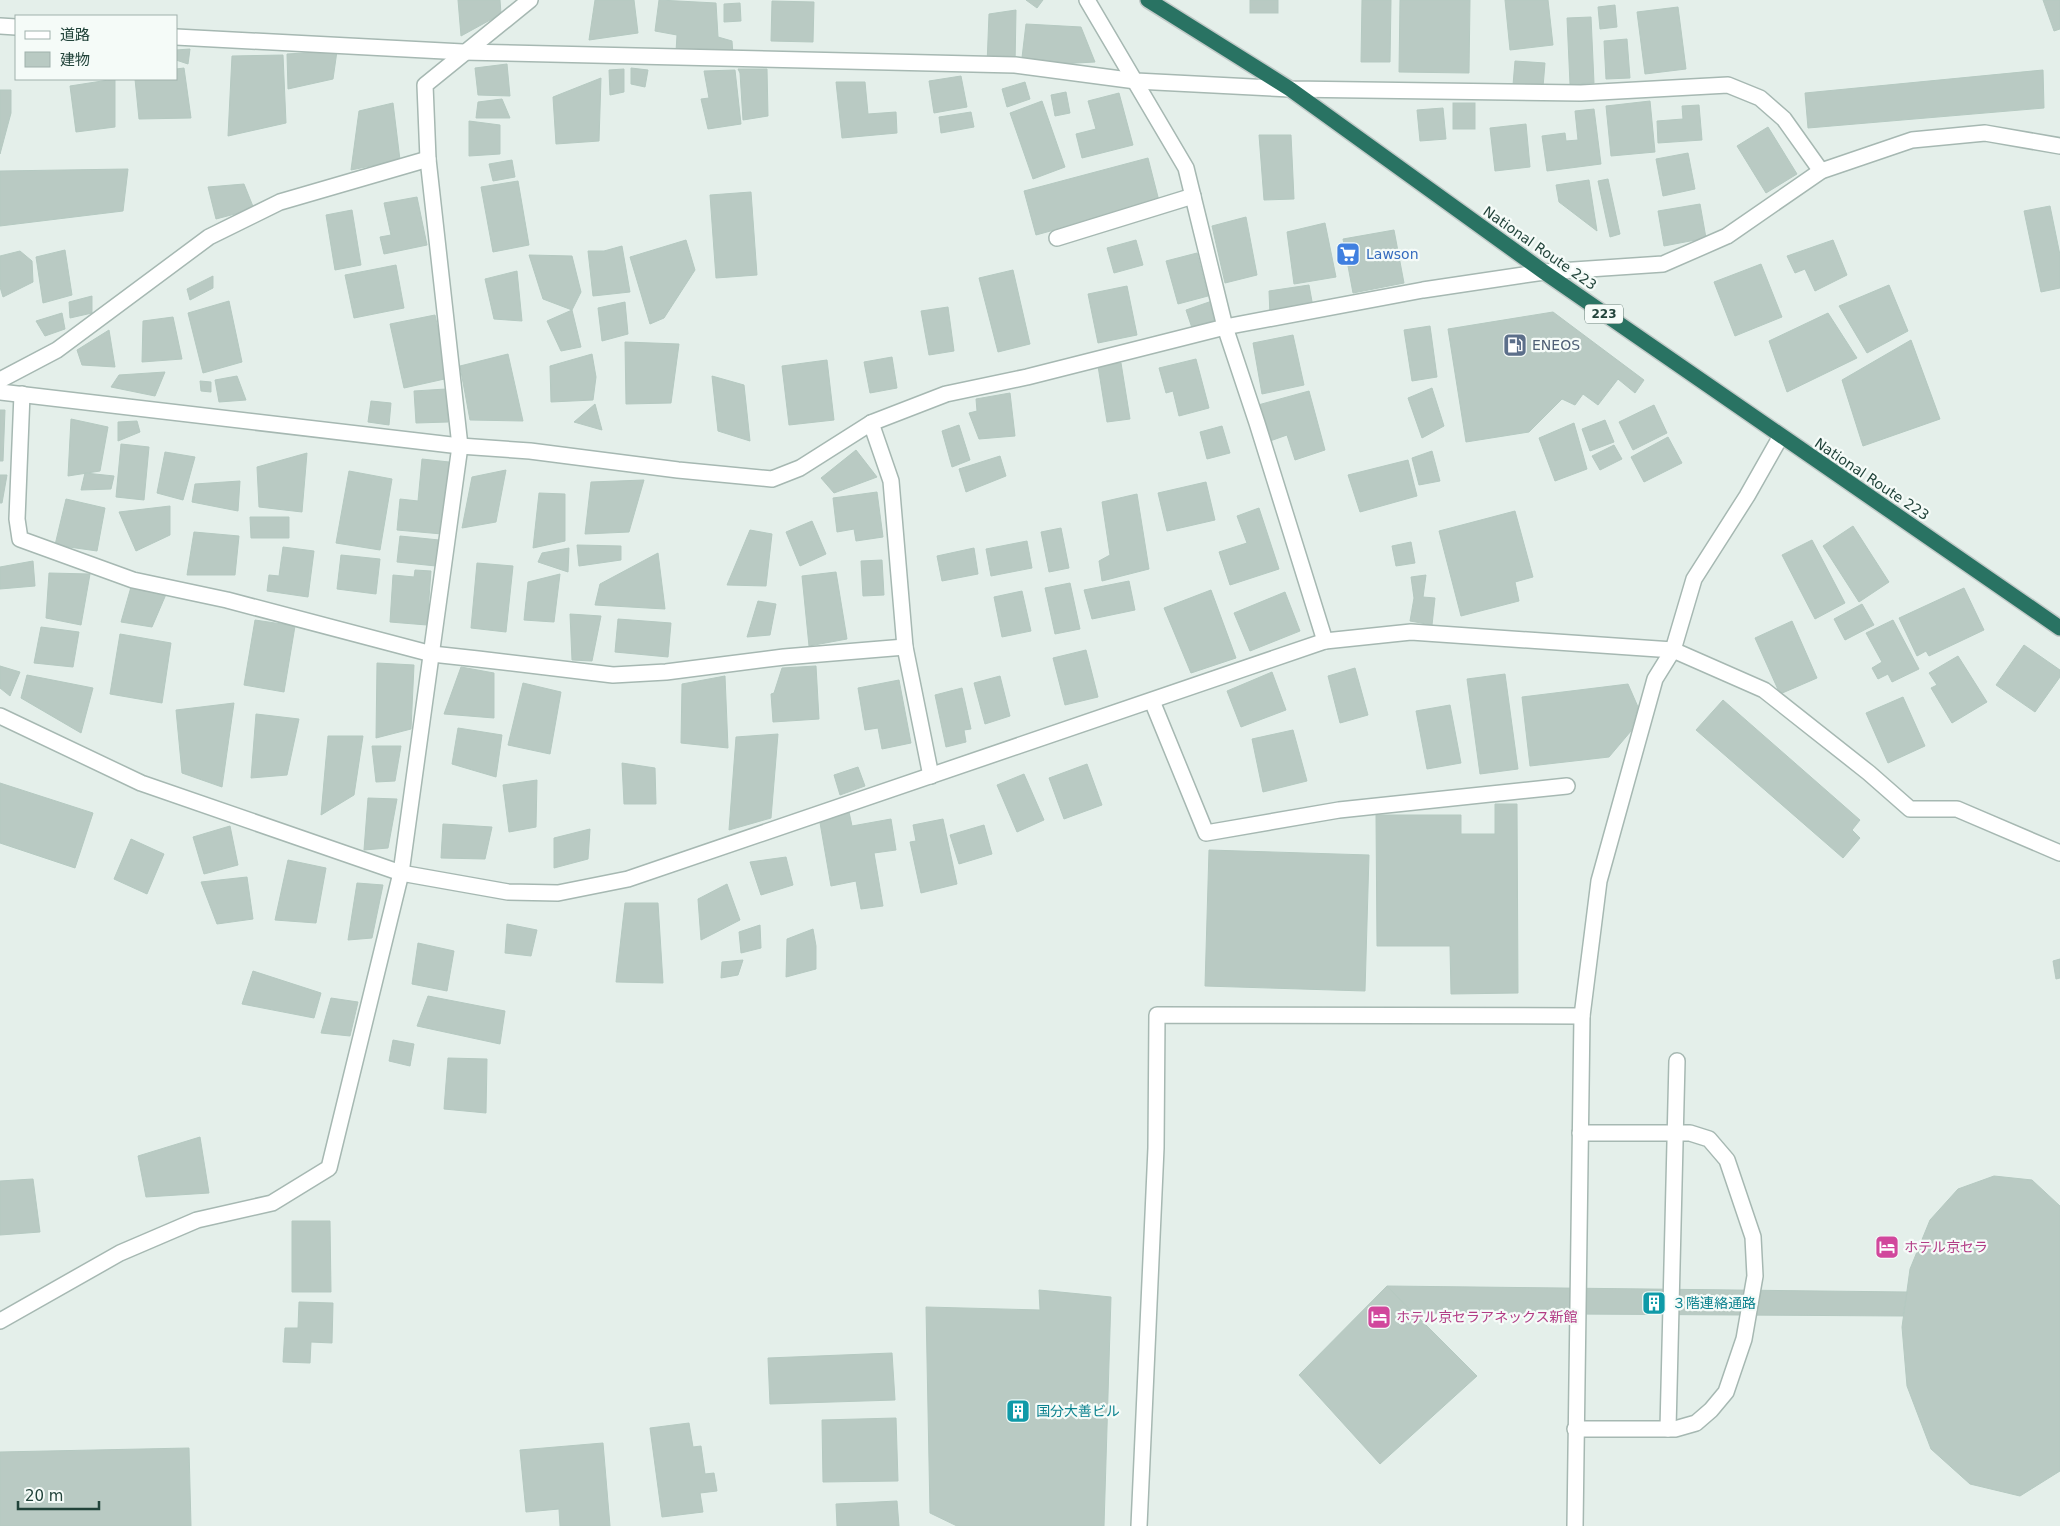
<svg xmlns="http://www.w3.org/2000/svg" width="2060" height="1526" font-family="'DejaVu Sans','Noto Sans JP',sans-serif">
<rect width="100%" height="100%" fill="#e4efea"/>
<g fill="#b9cac3" stroke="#b5c9c1">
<path d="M458 0H500L501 14 461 36Z"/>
<path d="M595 0H634L638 33 589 40Z"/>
<path d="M659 0 716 3 718 37 732 41 733 55 676 52 677 35 655 31Z"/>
<path d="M1026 0H1043L1037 8Z"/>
<rect x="1250" y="0" width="28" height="13"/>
<path d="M1362 0H1391L1390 62H1361Z"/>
<path d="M1400 0H1470L1469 73 1399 72Z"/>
<path d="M1505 0H1548L1553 45 1510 50Z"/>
<path d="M2043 0H2060V29L2054 31Z"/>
<path d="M772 1 814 2 813 42 771 41Z"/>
<path d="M740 3 741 21 724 22V4Z"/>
<path d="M1615 5 1617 27 1600 29 1598 7Z"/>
<path d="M1678 7 1686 69 1645 74 1637 12Z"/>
<path d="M1016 10 1015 65H987L989 14Z"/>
<path d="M1591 17 1594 83 1570 84 1567 18Z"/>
<path d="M1026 24 1081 27 1095 62 1021 66Z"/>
<path d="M1627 39 1630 78 1606 79 1604 41Z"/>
<path d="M190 49 188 64 176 60V50Z"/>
<path d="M337 51 333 79 288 89 287 54Z"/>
<path d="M283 55 286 123 228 136 232 56Z"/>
<path d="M1515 61 1545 63 1543 87 1513 85Z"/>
<path d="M507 64 510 96 478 95 475 68Z"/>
<path d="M184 68 191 118 139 119 135 79H176V69Z"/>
<path d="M631 68 648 70 645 87 631 84Z"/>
<path d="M624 69V92L610 95 609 70Z"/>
<path d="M738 69H767L768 116 743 120 740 73Z"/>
<path d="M735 70 741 124 708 129 701 99 709 98 704 71Z"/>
<path d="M2043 70 2044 108 1808 128 1805 93Z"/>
<path d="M961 76 967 107 934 113 929 81Z"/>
<path d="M601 78 599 141 556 144 553 97Z"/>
<path d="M115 79V127L76 132 70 86Z"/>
<path d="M836 82H865L868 114 896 112 897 133 842 138Z"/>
<path d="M1025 82 1030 99 1007 107 1002 89Z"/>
<path d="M0 90H11V113L0 154Z"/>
<path d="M1066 92 1070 113 1055 116 1051 95Z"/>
<path d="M1119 93 1133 145 1082 158 1076 134 1096 129 1088 101Z"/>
<path d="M502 99 510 118H476L478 102Z"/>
<path d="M1042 101 1065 167 1033 179 1010 113Z"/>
<path d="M1650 101 1655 152 1611 156 1606 106Z"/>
<path d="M393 103 400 160 351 170 359 111Z"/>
<rect x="1453" y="103" width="22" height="26"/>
<path d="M1699 105 1702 140 1658 143 1657 121 1683 119 1682 106Z"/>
<path d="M1443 108 1446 139 1420 141 1417 110Z"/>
<path d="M1594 109 1601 164 1547 171 1542 136 1565 133 1566 141 1578 140 1575 111Z"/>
<path d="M971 112 974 127 941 133 939 117Z"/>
<path d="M469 121 500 125V154L469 156Z"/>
<path d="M1526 124 1530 167 1495 171 1490 128Z"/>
<path d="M1768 127 1797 174 1766 193 1737 146Z"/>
<path d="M1259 135H1291L1294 199 1264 200Z"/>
<path d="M1688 153 1695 189 1663 196 1656 159Z"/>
<path d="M1148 158 1159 201 1036 235 1024 191Z"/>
<path d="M512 160 515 177 493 181 489 164Z"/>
<path d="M128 169 123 211 0 226V171Z"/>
<path d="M1608 179 1620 234 1610 237 1598 181Z"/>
<path d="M1589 180 1597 231 1559 202 1556 185Z"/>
<path d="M518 181 529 245 493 252 481 187Z"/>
<path d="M244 184 254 209 216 219 208 187Z"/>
<path d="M751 192 757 275 716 278 710 195Z"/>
<path d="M417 197 427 245 384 254 380 237 391 235 384 203Z"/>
<path d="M1700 204 1706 238 1664 246 1658 211Z"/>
<path d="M2050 206 2060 255V288L2041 292 2024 211Z"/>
<path d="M352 210 361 265 335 270 326 215Z"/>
<path d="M1246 217 1257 275 1225 283 1212 226Z"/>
<path d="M1325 223 1336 277 1294 284 1287 232Z"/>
<path d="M1394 230 1404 283 1353 293 1343 239Z"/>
<path d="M686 240 695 270 664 318 650 324 630 257Z"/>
<path d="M1136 240 1143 265 1114 273 1107 248Z"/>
<path d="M1833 240 1847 275 1815 291 1805 269 1795 273 1787 256Z"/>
<path d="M622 246 630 292 593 296 588 251H604Z"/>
<path d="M65 250 72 295 43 303 36 257Z"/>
<path d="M20 251 32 261 33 282 3 297 0 287V256Z"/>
<path d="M1197 253 1208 296 1178 304 1166 261Z"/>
<path d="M529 255 572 256 581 292 572 310 543 299Z"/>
<path d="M1761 264 1782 317 1735 336 1714 282Z"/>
<path d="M396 265 404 308 354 318 345 275Z"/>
<path d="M1013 270 1030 344 998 352 979 278Z"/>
<path d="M517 271 522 321 494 319 485 279Z"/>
<path d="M213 276V288L190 300 187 289Z"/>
<path d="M1309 285 1313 307 1270 315 1269 291Z"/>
<path d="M1889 285 1908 331 1867 353 1839 306Z"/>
<path d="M1127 286 1137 335 1098 343 1088 294Z"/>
<path d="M92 296V313L70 318 69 302Z"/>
<path d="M229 301 242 362 203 373 188 313Z"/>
<path d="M1212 301 1219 319 1192 328 1186 310Z"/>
<path d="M625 302 628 334 602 341 598 308Z"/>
<path d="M948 307 954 351 929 355 921 311Z"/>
<path d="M572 310 581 347 561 351 547 321Z"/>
<path d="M1553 312 1644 380 1635 393 1618 379 1598 405 1583 394 1575 405 1562 399 1529 432 1466 442 1448 329Z"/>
<path d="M62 313 65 329 45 336 36 321Z"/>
<path d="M1828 313 1857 358 1787 392 1769 341Z"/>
<path d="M435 315 449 378 404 388 390 324Z"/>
<path d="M173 317 182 359 142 362 143 321Z"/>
<path d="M1430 326 1437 377 1412 381 1404 330Z"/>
<path d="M109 330 115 367 82 365 77 350Z"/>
<path d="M1293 335 1304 385 1262 394 1253 343Z"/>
<path d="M1911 340 1940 419 1863 446 1842 380Z"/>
<path d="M625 342 679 344 671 403 626 404Z"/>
<path d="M508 354 523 421 470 420 460 366Z"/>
<path d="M592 354 596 377 593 400 551 402 550 366Z"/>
<path d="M892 357 897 388 870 393 864 362Z"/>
<path d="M1196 359 1209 408 1179 416 1173 391 1166 393 1159 368Z"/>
<path d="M827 360 834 420 789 425 782 366Z"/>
<path d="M1121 363 1130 419 1107 422 1098 366Z"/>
<path d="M165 372 155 396 111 387 119 375Z"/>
<path d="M237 376 246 400 219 402 215 380Z"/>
<path d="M712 376 744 385 750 441 718 431Z"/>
<path d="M200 381 211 382V392L201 391Z"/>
<path d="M1432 388 1444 426 1422 438 1408 398Z"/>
<path d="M446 389 448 422 416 423 414 391Z"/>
<path d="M1309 391 1325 450 1295 460 1287 435 1270 441 1258 405Z"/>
<path d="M1010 393 1015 436 979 439 969 413 977 411 976 399Z"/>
<path d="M371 401 391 403 389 425 368 422Z"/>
<path d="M595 404 602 430 574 422Z"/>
<path d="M1654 405 1667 433 1633 450 1619 422Z"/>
<path d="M0 410H5L3 461H0Z"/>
<path d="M71 419 108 427 100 471 68 476Z"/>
<path d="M1605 420 1614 442 1590 451 1582 429Z"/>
<path d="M137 421 140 432 118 441V422Z"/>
<path d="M1574 423 1587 469 1555 481 1539 438Z"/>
<path d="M959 425 970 460 952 467 942 431Z"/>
<path d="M1222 426 1230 453 1207 459 1200 432Z"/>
<path d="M1668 437 1682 463 1644 482 1631 457Z"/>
<path d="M121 444 149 447 144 500 116 497Z"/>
<path d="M1614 445 1622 459 1600 470 1592 456Z"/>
<path d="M856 450 877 477 834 493 821 478Z"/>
<path d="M1432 451 1440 481 1419 485 1412 458Z"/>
<path d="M165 452 195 457 183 500 157 493Z"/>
<path d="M307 453 302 512 259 507 257 467Z"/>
<path d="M1000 456 1006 476 966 492 959 469Z"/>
<path d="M422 459 449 462 442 534 397 530 400 499 418 501Z"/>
<path d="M1408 460 1417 496 1360 512 1348 475Z"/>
<path d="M506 470 496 522 462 528 472 477Z"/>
<path d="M349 471 392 479 380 550 336 543Z"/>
<path d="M85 473 114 476 111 489 81 490Z"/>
<path d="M0 475H7L2 503H0Z"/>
<path d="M644 480 629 532 585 534 591 482Z"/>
<path d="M240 481 238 511 192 502 195 484Z"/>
<path d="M1206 482 1215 520 1167 531 1158 493Z"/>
<path d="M877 492 883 537 856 541 854 529 837 532 833 498Z"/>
<path d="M539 493 565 494V541L533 548Z"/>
<path d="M1137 494 1149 569 1102 581 1099 561 1110 555 1102 502Z"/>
<path d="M66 499 105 508 97 551 55 545Z"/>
<path d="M170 506V535L136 551 119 512Z"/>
<path d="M1259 508 1279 569 1230 585 1219 552 1247 543 1237 516Z"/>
<path d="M1515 511 1533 577 1515 582 1519 601 1461 616 1439 531Z"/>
<path d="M250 517H289V538H251Z"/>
<path d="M812 521 826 554 800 566 786 532Z"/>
<path d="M1853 526 1889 582 1859 602 1823 546Z"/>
<path d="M1061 528 1069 568 1049 572 1041 532Z"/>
<path d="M750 530 772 534 766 586 727 585Z"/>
<path d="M194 532 239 536 235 575H187Z"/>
<path d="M400 536 439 540 436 566 397 562Z"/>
<path d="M1812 540 1845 603 1815 619 1782 555Z"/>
<path d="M1027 541 1032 568 991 576 986 549Z"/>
<path d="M1411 542 1415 563 1396 566 1392 546Z"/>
<path d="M577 545 621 546V560L579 566Z"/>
<path d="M283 547 314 551 308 597 267 591 269 575 279 576Z"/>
<path d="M569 548 568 572 538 562 542 553Z"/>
<path d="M974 548 978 574 942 581 937 556Z"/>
<path d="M658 553 665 609 595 605 600 584Z"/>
<path d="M341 555 380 559 376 594 337 589Z"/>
<path d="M882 560 884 595 863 596 861 561Z"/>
<path d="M33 561 35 586 0 589V567Z"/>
<path d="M477 563 513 566 506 632 471 628Z"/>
<path d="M415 570 431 571 427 625 390 622 393 575 414 577Z"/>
<path d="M836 572 847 639 809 646 802 576Z"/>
<path d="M49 573 90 574 81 625 46 618Z"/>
<path d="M560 574 554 622 524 620 528 582Z"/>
<path d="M1426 575 1423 597 1435 598 1432 625 1410 621 1414 598 1411 577Z"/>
<path d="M133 580 167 592 152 627 121 622Z"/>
<path d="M1129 581 1135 610 1092 619 1084 590Z"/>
<path d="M1070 583 1080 629 1055 634 1045 588Z"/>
<path d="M1964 588 1984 630 1929 656 1926 651 1917 656 1899 618Z"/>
<path d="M1211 590 1236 658 1191 673 1164 608Z"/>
<path d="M1022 591 1031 631 1002 637 994 597Z"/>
<path d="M1285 592 1300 631 1250 651 1234 613Z"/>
<path d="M758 601 776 604 770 635 747 637Z"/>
<path d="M1862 604 1874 625 1845 640 1834 619Z"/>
<path d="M570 614 601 616 592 661 572 660Z"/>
<path d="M618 619 671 623 668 657 615 652Z"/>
<path d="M255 620 295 626 284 692 244 685Z"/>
<path d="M1893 620 1919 669 1892 682 1888 674 1878 679 1872 668 1882 662 1866 633Z"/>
<path d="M1792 621 1817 678 1780 694 1755 638Z"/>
<path d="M41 627 79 632 73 667 34 663Z"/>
<path d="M120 634 171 643 162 703 110 694Z"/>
<path d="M2024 645 2060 670V677L2035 712 1996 685Z"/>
<path d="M1086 650 1098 697 1065 705 1053 658Z"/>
<path d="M1958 656 1987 702 1952 723 1931 688 1937 685 1929 673Z"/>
<path d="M377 663 414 665 411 729 376 738Z"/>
<path d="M0 666 20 672 10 696 0 688Z"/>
<path d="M816 666 819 719 773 722 771 694 774 693 782 668Z"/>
<path d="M461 667 494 673V718L444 714Z"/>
<path d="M1355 668 1368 715 1340 723 1328 676Z"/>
<path d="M1272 672 1286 710 1241 727 1227 691Z"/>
<path d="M1505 674 1518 769 1480 774 1467 679Z"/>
<path d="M27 675 93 688 81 733 21 698Z"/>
<path d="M725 676 728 748 681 743 682 684Z"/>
<path d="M1000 676 1010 716 985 724 974 683Z"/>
<path d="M899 680 911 743 882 749 878 728 865 730 858 688Z"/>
<path d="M523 683 561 692 550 754 508 745Z"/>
<path d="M1628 684 1638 707 1631 731 1609 757 1530 766 1522 697Z"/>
<path d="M962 688 971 729 964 730 966 742 946 747 935 695Z"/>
<path d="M1903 697 1925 746 1888 763 1866 713Z"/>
<path d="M1723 700 1860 820 1852 830 1860 838 1843 858 1696 730Z"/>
<path d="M234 703 222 787 182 773 176 710Z"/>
<path d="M1450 705 1461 763 1427 769 1416 711Z"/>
<path d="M256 714 299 719 287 775 251 778Z"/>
<path d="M458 728 502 735 496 777 452 764Z"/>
<path d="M1293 730 1307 781 1263 792 1252 739Z"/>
<path d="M778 734 771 818 729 830 736 737Z"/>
<path d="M328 736H363L354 795 321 815Z"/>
<path d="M372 746H401L395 781 376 782Z"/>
<path d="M622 763 655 768 656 804H624Z"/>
<path d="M1087 764 1102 805 1064 819 1049 778Z"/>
<path d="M858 767 865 786 840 795 834 775Z"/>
<path d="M1024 774 1044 820 1017 832 997 785Z"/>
<path d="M537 780 536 827 509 832 503 785Z"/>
<path d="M0 783 93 813 75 868 0 843Z"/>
<path d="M368 798 397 799 388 848 364 850Z"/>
<path d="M1495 804H1517L1518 993 1451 994 1450 946H1377L1376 815H1461V834H1495Z"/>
<path d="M849 812 852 826 891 819 896 850 874 853 883 906 861 909 856 881 831 886 819 817Z"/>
<path d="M943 819 957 884 921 893 910 842 916 841 913 825Z"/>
<path d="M443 824 492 827 485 859 441 858Z"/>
<path d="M984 825 992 854 959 864 950 835Z"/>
<path d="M230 826 238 865 204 874 193 837Z"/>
<path d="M590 829 588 859 554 868V838Z"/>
<path d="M131 839 164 854 147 894 114 879Z"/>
<path d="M1209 850 1369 855 1365 991 1205 986Z"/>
<path d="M786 857 793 885 761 895 750 862Z"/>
<path d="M288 860 326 868 316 923 275 920Z"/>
<path d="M247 877 253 919 217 924 201 882Z"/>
<path d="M357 883 383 885 372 938 348 940Z"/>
<path d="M727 884 740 920 701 940 698 899Z"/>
<path d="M625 903H658L663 983 616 982Z"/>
<path d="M507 924 537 930 531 956 505 953Z"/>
<path d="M760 925 761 948 741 953 739 932Z"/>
<path d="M813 929 816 946V969L786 977 787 939Z"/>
<path d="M418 943 454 951 447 991 412 984Z"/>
<path d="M2060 959V978L2056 979 2053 961Z"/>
<path d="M743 960 738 975 721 978 722 962Z"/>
<path d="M253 971 321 993 314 1018 242 1004Z"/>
<path d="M428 996 505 1011 500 1044 417 1026Z"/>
<path d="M331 998 358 1002 350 1036 321 1033Z"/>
<path d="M393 1040 414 1044 410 1066 389 1061Z"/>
<path d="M448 1058 487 1059 486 1113 444 1109Z"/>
<path d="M200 1137 209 1193 146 1197 138 1156Z"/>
<path d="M1994 1176 2032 1180 2060 1206V1471L2020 1496 1970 1484 1931 1449 1907 1386 1902 1327 1910 1269 1930 1220 1958 1189Z"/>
<path d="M33 1179 40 1232 0 1235V1181Z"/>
<path d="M292 1221H330L331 1292H292Z"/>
<path d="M1387 1286 1477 1376 1380 1464 1299 1375Z"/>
<path d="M1387 1286 1907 1292 1903 1316 1413 1313Z"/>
<path d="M1039 1290 1111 1297 1104 1526H957L930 1513 926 1307 1040 1310Z"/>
<path d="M299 1302 333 1303 332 1343 311 1342 310 1363 283 1362 285 1328H298Z"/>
<path d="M892 1353 895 1400 770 1404 768 1358Z"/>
<path d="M896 1418 898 1481 823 1482 822 1420Z"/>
<path d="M689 1423 693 1447 701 1446 705 1474 714 1473 717 1491 700 1493 703 1512 662 1517 650 1428Z"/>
<path d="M603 1443 610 1526H560L559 1509 526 1512 520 1450Z"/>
<path d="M189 1448 191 1526H0V1452Z"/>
<path d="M897 1501 899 1526H837L836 1504Z"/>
</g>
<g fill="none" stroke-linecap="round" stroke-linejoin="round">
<g stroke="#a6b8b2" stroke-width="18">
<g id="minor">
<path d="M1087 0 1186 168 1225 327 1257 423 1325 641"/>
<path d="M0 26 16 27"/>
<path d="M176 37 463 52 1015 65 1136 81 1290 89 1581 93 1728 85 1760 98 1784 119 1821 171"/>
<path d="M1057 238 1193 196"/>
<path d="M0 380 57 350 209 237 280 202 428 159"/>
<path d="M0 392 460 446 530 451 678 470 772 479 800 468 871 423 946 394 1027 377 1225 327 1423 290 1544 272 1663 264 1727 236 1821 171 1912 140 1985 133 2060 146"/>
<path d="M22 394 17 519 20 539 133 580 227 600 432 654 478 659 613 675 666 672 784 657 905 647"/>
<path d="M871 423 891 481 905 647 931 776"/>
<path d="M1152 701 1206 833 1339 810 1567 786"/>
<path d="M0 716 141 783 401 873 508 892 558 893 628 879 1325 641 1411 632 1673 650 1764 690 1869 773 1910 809H1957L2060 853"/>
<path d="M0 1321 120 1253 197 1220 272 1203 329 1168 401 873 460 446 428 159 425 85 530 0"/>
<path d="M1575 1429H1675L1696 1423 1711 1410 1726 1392 1744 1339 1755 1276 1753 1237 1727 1160 1709 1139 1690 1133H1580"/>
<path d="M1668 1429 1677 1061"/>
<path d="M1139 1526 1156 1148 1157 1015 1582 1016"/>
<path d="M1575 1526 1582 1016 1599 881 1655 679 1673 650 1694 579 1747 496 1781 436"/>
</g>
</g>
<g stroke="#c1cac8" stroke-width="18">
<path id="highway" d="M1148 0 1290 89 1544 272 2060 628"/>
</g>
<use href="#minor" stroke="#fff" stroke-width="15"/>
<use href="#highway" stroke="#297363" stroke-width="15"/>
</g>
<defs>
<g id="supermarket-square" transform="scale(1.25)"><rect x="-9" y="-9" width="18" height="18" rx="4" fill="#3f7fe0" stroke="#f5fbf8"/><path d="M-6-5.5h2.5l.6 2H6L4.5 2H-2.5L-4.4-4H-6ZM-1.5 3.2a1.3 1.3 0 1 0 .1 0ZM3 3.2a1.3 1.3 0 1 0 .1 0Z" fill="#fff"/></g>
<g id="fuel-square" transform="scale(1.25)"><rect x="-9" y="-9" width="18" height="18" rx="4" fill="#5c6f8a" stroke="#f5fbf8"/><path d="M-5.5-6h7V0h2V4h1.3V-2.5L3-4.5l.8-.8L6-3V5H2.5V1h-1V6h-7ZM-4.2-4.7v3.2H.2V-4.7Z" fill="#fff"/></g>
<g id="hotel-square" transform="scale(1.25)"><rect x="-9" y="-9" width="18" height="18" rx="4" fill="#d1479c" stroke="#f5fbf8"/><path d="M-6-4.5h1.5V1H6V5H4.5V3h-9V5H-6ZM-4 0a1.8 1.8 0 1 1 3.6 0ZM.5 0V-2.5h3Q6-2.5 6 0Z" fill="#fff"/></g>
<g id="building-square" transform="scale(1.25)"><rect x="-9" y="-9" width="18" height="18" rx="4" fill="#0f9aa8" stroke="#f5fbf8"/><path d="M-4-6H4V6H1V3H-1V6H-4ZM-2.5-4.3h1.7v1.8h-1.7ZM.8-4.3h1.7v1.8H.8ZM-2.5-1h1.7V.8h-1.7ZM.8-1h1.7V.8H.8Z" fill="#fff"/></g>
</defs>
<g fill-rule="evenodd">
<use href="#supermarket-square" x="1348" y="254"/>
<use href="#fuel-square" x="1515" y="345"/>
<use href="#hotel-square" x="1887" y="1247"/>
<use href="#building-square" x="1654" y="1303"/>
<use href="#hotel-square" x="1379" y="1317"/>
<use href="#building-square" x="1018" y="1411"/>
</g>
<g text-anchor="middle" stroke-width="4.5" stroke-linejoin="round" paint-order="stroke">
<rect fill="#f5fbf8" stroke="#617a73" stroke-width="1" x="1585" y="304.5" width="38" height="19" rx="4"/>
<g font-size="12" font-weight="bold" fill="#21433a">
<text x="1604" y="318">223</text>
</g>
<g font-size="14" fill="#21433a" stroke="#f5fbf8">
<text transform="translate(1540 248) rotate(35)" y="5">National Route 223</text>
<text transform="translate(1872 479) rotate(34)" y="5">National Route 223</text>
</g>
<g font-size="14" fill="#366cbe" stroke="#f5fbf8" text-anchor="start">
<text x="1366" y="259">Lawson</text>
</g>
<g font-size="14" fill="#4e5e75" stroke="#f5fbf8" text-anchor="start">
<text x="1532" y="350">ENEOS</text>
</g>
<g font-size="14" fill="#b23c85" stroke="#f5fbf8" text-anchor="start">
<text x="1904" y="1252">ホテル京セラ</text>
<text x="1396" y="1322">ホテル京セラアネックス新館</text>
</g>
<g font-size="14" fill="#0d838f" stroke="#f5fbf8" text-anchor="start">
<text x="1672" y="1308">３階連絡通路</text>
<text x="1036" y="1416">国分大善ビル</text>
</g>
</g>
<rect x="15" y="15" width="162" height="65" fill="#f5fbf8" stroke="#a0b1ac"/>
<rect x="25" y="31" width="25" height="8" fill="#ffffff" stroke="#a0b1ac"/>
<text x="60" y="40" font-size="15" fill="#21433a">道路</text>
<rect x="25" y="52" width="25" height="15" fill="#b9cac3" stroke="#a0b1ac"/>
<text x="60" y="65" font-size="15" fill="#21433a">建物</text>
<path d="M18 1501v8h81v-8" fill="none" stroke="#21433a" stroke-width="2.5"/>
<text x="25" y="1501" font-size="15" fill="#21433a" stroke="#f5fbf8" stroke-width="4" paint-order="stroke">20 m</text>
</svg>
